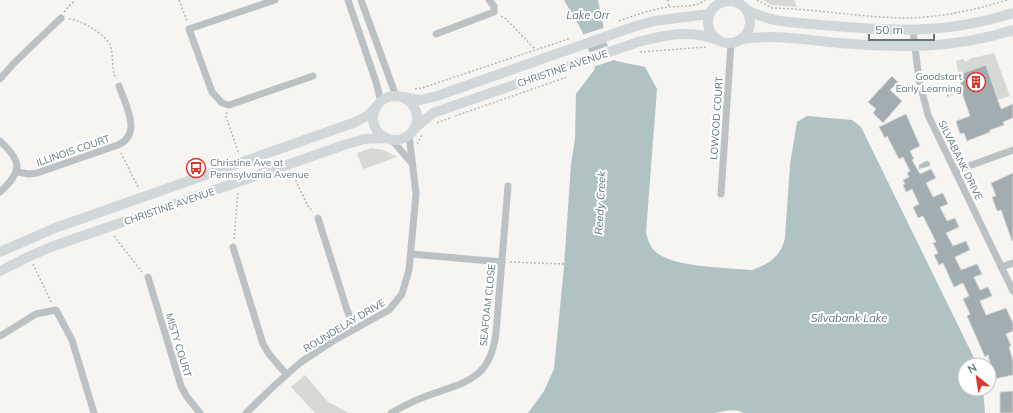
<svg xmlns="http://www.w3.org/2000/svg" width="1013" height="413" font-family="Mulish,sans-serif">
<rect width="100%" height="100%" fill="#f6f5f2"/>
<g fill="#d6dad2">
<path d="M763 0H794L797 7 771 5Z"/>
<path d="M994 53 1010 96 972 107 971 102 996 93 986 65 959 75 956 61 964 59 965 62 972 58Z"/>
<path d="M371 148 384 150 397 157 363 169 357 153Z"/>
<path d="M305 375 328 402 349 413H315L291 387Z"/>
</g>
<g fill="#b1c2c3">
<path d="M564 0H598L607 44 616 61 645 67 657 89 646 232C648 241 651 250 660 255 679 267 728 268 752 270 770 264 781 256 785 238L790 164 797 122 807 116 852 120 861 127 976 362 977 365H965V389H983L985 413H744C735 408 724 411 715 413H528L544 391 554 369 564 267 571 164 575 139 576 94 595 69 582 31Z"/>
<path d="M926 161 930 162V166L919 169V165Z"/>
</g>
<g fill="#f6f5f2">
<path d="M606 27 609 41 587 49 582 35Z"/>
<path d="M610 45 617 59 593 67 588 53Z"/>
</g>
<g fill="#a1adb0" stroke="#d7d7d5">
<path d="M986 65 1001 109 1013 104V118L1003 122 1004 125 990 130V132L967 141 964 133 960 134 956 121 970 116 961 90 963 89 958 75Z"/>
<path d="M892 76 898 82 890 90 902 101 883 123 873 113 876 109 868 102Z"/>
<path d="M906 114 920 146 910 151 914 159 912 160 920 174 931 169 936 178 926 183 933 197 943 193 948 204 940 207 947 221 955 218 959 227 946 233 953 246 966 241 970 250 955 257 961 270 977 264 982 274 974 277 980 290 988 287 992 296 980 301 986 315 1006 308 1013 323V331L1006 334 1011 346 1009 347 1013 361V375L994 379 988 355 985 357 967 316 970 314 963 299 969 296 963 283 954 287 943 263 939 265 934 255 938 253 933 243 936 242 923 216 918 218 913 207 919 204 912 189 906 192 903 185 905 184 903 180 909 177 907 173 910 171 903 157 899 159 887 136 885 138 879 127Z"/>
<path d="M1013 173V241H1012L1001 210 997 211 992 197 996 196 991 183Z"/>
<path d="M1013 391V413H1000V392Z"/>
</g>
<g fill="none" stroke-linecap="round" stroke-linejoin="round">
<g stroke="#b5b9bb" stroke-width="1.5" stroke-dasharray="2 2" stroke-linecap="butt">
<path d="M179 0 187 21"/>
<path d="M668 0 669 7"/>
<path d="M757 0 772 8C818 9 863 18 909 18 943 17 975 10 1007 0"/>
<path d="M64 12 75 0"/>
<path d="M501 16 506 19 535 49"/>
<path d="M69 19C80 19 106 35 110 45 114 56 111 68 116 79"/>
<path d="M619 21C633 16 647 11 662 8 676 5 693 9 705 0"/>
<path d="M640 52 706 47"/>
<path d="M415 89 422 88 571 38"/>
<path d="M947 96 961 91"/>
<path d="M227 112 226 117 239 154"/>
<path d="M455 116 567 77"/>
<path d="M437 123 450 118"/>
<path d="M417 144 422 135"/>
<path d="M121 153 139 189"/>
<path d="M292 173 308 206 313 212"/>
<path d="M114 236 142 272"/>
<path d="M234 239 238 192"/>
<path d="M510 262 564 264"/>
<path d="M33 264 52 304"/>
</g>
<g stroke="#bcc2c4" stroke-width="7">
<path d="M275 0 189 29 212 92 222 103 229 105 313 76"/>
<path d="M348 0 376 82 381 101"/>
<path d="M361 0 396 96"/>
<path d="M719 0V3"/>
<path d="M736 0V2"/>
<path d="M913 31 919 80 928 115 1013 291"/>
<path d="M436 34 494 12V6L489 0"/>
<path d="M0 79 14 63 61 18"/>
<path d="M391 139 410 161"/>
<path d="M0 141C23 162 22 172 0 192"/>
<path d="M955 171 1013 150"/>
<path d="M17 172 29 174 37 173 118 145C143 134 125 104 119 86"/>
<path d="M721 194 731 43"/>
<path d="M318 218 347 310 355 328"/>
<path d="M233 247 263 344 269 354 286 374"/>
<path d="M411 254 502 262"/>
<path d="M1001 267 1013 263"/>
<path d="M148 277 181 386 187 397 200 413"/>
<path d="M0 336 36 314 56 310 72 340 94 413"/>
<path d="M246 413 275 385 301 362 333 341 389 310 402 294 409 270 416 194 409 135"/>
<path d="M391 413C402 407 413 401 424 397 463 382 490 382 496 333L508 186"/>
</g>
<g stroke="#d2d8da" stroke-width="10">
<circle cx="729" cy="22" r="21"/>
<path d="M747 10C772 23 793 22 821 25 891 31 944 35 1013 13"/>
<path d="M742 39C774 34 807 40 839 43 900 48 954 49 1013 30"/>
<circle cx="395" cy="118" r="22"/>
<path d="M403 97 420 100 437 96 633 27 654 21 709 14"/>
<path d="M414 129 433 113 638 42C665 35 691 29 717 40"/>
<path d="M0 252 55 228 353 123 367 116 376 108"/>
<path d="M0 271 30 256 51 247 344 145 364 139 387 138"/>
</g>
</g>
<defs>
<g id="building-ring" transform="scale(1)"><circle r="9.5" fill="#fff" stroke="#db372d" stroke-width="1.5"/><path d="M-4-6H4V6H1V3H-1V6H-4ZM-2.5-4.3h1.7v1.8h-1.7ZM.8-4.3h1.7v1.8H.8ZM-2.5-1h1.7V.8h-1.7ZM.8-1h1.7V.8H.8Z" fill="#db372d"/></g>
<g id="bus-ring" transform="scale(1)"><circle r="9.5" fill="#fff" stroke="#db372d" stroke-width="1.5"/><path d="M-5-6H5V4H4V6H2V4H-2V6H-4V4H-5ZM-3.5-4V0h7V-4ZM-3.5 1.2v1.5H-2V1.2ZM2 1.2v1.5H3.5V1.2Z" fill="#db372d"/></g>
</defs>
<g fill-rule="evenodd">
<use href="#building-ring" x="976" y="82"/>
<use href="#bus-ring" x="196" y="168"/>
</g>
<g text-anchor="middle" stroke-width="4" stroke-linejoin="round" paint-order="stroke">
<g font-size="10" fill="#62767c" stroke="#fff">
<text transform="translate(562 68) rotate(-19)" y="4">CHRISTINE AVENUE</text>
<text transform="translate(716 118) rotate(-86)" y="4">LOWOOD COURT</text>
<text transform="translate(73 150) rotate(-19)" y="4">ILLINOIS COURT</text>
<text transform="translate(961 160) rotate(64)" y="4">SILVABANK DRIVE</text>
<text transform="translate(169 206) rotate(-19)" y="4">CHRISTINE AVENUE</text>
<text transform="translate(487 305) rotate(-84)" y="4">SEAFOAM CLOSE</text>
<text transform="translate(344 325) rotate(-31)" y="4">ROUNDELAY DRIVE</text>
<text transform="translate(179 345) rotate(73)" y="4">MISTY COURT</text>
</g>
<g font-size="10" fill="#62767c" stroke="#fff" text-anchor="end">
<text x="962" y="80">Goodstart<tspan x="962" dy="12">Early Learning</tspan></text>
<text x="210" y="166" text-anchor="start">Christine Ave at<tspan x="210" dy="12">Pennsylvania Avenue</tspan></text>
</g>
<g font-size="11" font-style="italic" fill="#5d7678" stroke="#fff">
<text x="588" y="19">Lake Orr</text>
<text transform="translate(600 203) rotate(-87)" y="4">Reedy Creek</text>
<text x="849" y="322">Silvabank Lake</text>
</g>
</g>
<g transform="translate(977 377) rotate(330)"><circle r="19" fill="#ffffff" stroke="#c0c8cb"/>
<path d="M0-3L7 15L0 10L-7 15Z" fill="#db372d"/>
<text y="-6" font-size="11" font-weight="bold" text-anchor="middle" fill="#62767c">N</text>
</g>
<path d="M869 34v6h65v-6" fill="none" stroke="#62767c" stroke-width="2"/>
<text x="875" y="34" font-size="12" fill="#62767c" stroke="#ffffff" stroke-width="3" paint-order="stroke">50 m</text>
</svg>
